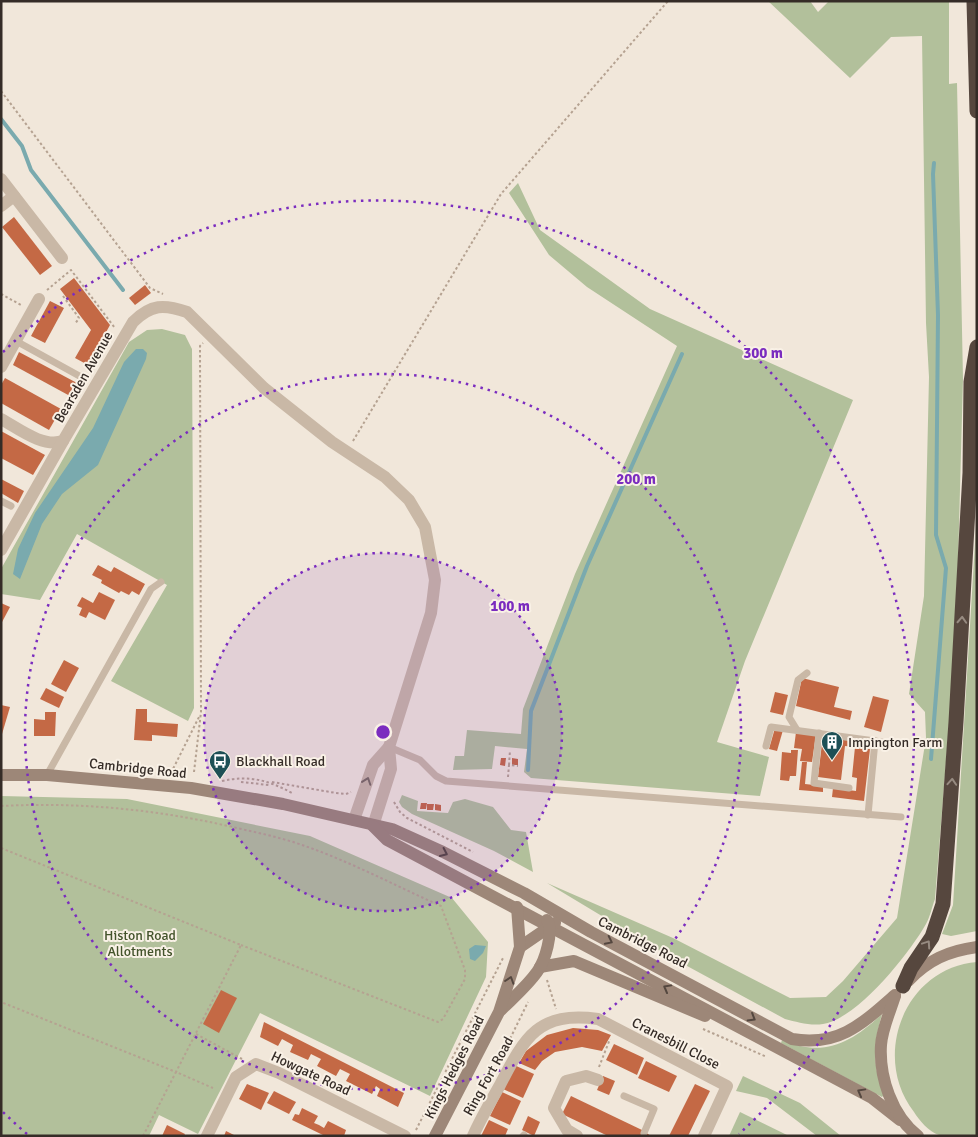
<svg xmlns="http://www.w3.org/2000/svg" width="978" height="1137" font-family="Signika,sans-serif">
<rect width="100%" height="100%" fill="#f1e7da"/>
<g fill="#b2c09b">
<path d="M768 1H810L818 12 829 1H949V84L957 83 963 379 958 563 950 712 935 899C932 907 930 917 926 924 909 954 857 1019 823 1024 810 1026 797 1022 785 1019L665 954 547 883 673 938 790 998 826 997 843 981 897 918 926 738 925 712 909 694 924 596 929 377 926 323 922 36 891 37 850 78Z"/>
<path d="M518 183 540 230 650 309 853 400 745 661 717 742 769 757 760 796 531 778 524 772 527 749 495 746 492 769 453 770 455 756H464L467 730 521 734 523 709 575 574 677 346 587 287 549 255 509 193Z"/>
<path d="M162 329 185 335 192 349 194 708 188 721 111 681 167 585 77 534 40 600 1 594V569L129 342 147 330Z"/>
<path d="M976 527 977 931 951 936 942 934 953 905Z"/>
<path d="M402 795 418 801 417 811 448 813 453 802 465 799 493 807 511 830 526 832 533 872 494 851 412 814 402 807 399 802Z"/>
<path d="M1 796 127 799 310 836 452 898 488 942 486 977 430 1096 260 1013 198 1134 159 1115 149 1136H1Z"/>
<path d="M977 962V1136C966 1136 948 1137 939 1135 929 1132 919 1120 914 1112 871 1057 904 968 977 962Z"/>
<path d="M882 1014C873 1047 872 1062 884 1095L882 1097 781 1043 782 1040C824 1058 851 1043 882 1014Z"/>
<path d="M743 1076 800 1103 841 1136H817L767 1098 736 1091Z"/>
<path d="M740 1112 789 1136H729Z"/>
</g>
<g fill="#7aaaae">
<path d="M136 349H143L147 353 146 359 98 465 62 494 42 524 20 579 13 574 18 549 35 513 93 428 124 362Z"/>
<path d="M475 945 486 946 483 953 475 961 470 959 469 949Z"/>
</g>
<g fill="none" stroke-linecap="round" stroke-linejoin="round">
<g stroke="#7aaaae" stroke-width="4">
<path d="M1 119 22 146 31 170 123 290"/>
<path d="M931 759 946 568 936 535 938 315 933 174 934 163"/>
<path d="M528 770 531 711 587 566 682 354"/>
</g>
</g>
<g fill="#c46945">
<path d="M14 217 52 266 40 275 2 227Z"/>
<path d="M74 278 110 325 88 365 75 358 91 330 60 289Z"/>
<path d="M145 285 151 293 135 305 129 298Z"/>
<path d="M50 301 64 308 45 343 31 336Z"/>
<path d="M19 352 77 383 70 396 13 365Z"/>
<path d="M5 378 61 409 49 430 1 403V385Z"/>
<path d="M1 431 45 455 33 475 1 458Z"/>
<path d="M1 479 24 491 18 503 1 493Z"/>
<path d="M98 565 111 572 114 567 145 584 139 595 132 591 129 595 121 591 119 593 101 583 102 580 92 575Z"/>
<path d="M99 592 115 600 105 620 89 612 86 618 79 615 82 608 77 606 82 597 93 603Z"/>
<path d="M1 603 10 607 1 624Z"/>
<path d="M64 660 79 668 66 692 51 684Z"/>
<path d="M802 678 839 687 834 707 852 711 850 720 796 706Z"/>
<path d="M46 688 64 697 59 708 40 699Z"/>
<path d="M775 692 788 695 783 715 770 712Z"/>
<path d="M873 696 889 700 881 732 864 727Z"/>
<path d="M1 705 10 707 2 734H1Z"/>
<path d="M136 709H147V722L178 724 177 737 152 735V741L134 740Z"/>
<path d="M45 712H56L55 736H34V719L45 720Z"/>
<path d="M775 728 783 730 777 751 769 749Z"/>
<path d="M796 732 816 734 812 762 800 761 802 749 794 748Z"/>
<path d="M823 735 859 739 858 747 870 749 864 801 832 797 833 788 856 791 857 778 852 777 855 747 845 746 841 780 818 777Z"/>
<path d="M791 750H798L796 776H790L789 781 780 780 782 752 791 753Z"/>
<path d="M501 758H506L505 766 500 765Z"/>
<path d="M512 758 518 759V765H512Z"/>
<path d="M802 762H807L805 784 823 786V792L799 790Z"/>
<path d="M421 803H427L426 809H420Z"/>
<path d="M427 804H434L433 810H427Z"/>
<path d="M435 804 441 805V811L435 810Z"/>
<path d="M221 990 237 998 219 1033 203 1024Z"/>
<path d="M264 1022 404 1093 398 1107 377 1096 380 1089 376 1086 372 1094 346 1081 350 1074 340 1069 336 1076 317 1066 321 1059 311 1054 308 1060 290 1052 293 1045 282 1039 278 1046 260 1037Z"/>
<path d="M573 1028 598 1030 611 1035 602 1051 582 1047 555 1052 542 1061 535 1070 519 1063 526 1051 547 1035Z"/>
<path d="M614 1044 644 1058 637 1075 606 1060Z"/>
<path d="M646 1061 677 1076 669 1092 638 1078Z"/>
<path d="M514 1065 534 1074 523 1098 503 1089Z"/>
<path d="M603 1076 615 1081 609 1095 597 1090Z"/>
<path d="M247 1084 269 1093 261 1110 239 1099Z"/>
<path d="M695 1084 710 1091 700 1111 688 1136H669Z"/>
<path d="M274 1091 296 1102 289 1114 267 1103Z"/>
<path d="M502 1092 521 1101 510 1125 490 1116Z"/>
<path d="M571 1096 642 1130 651 1136H608L562 1114Z"/>
<path d="M302 1108 318 1116 314 1123 319 1125 324 1128 328 1121 346 1130 344 1136H325L292 1120 295 1114 299 1115Z"/>
<path d="M528 1116 540 1122 534 1136 522 1130Z"/>
<path d="M489 1120 508 1129 505 1136H481Z"/>
<path d="M167 1125 185 1134 184 1136H162Z"/>
<path d="M226 1131 236 1136H224Z"/>
</g>
<g fill="none" stroke-linecap="round" stroke-linejoin="round">
<g stroke="#b5a291" stroke-width="2" stroke-dasharray="2.5 2.5" stroke-linecap="butt">
<path d="M1 91 150 288 163 294"/>
<path d="M47 290 71 270 115 328"/>
<path d="M1 294 21 305"/>
<path d="M63 296 79 318 75 324"/>
<path d="M353 441 501 194 668 1"/>
<path d="M509 765 510 750"/>
<path d="M194 772 201 712 200 346 203 343"/>
<path d="M171 773 200 715"/>
<path d="M508 777 509 765 518 766"/>
<path d="M222 781C249 775 268 780 292 793"/>
<path d="M241 782 269 785"/>
<path d="M272 782 336 793 346 794 351 792"/>
<path d="M394 802 400 812 407 818 473 852"/>
<path d="M1 806C78 802 153 809 228 826 254 832 280 837 305 846 351 862 396 886 441 906L465 970V979L443 1019 438 1022 241 945"/>
<path d="M1 848 241 945 176 1072 1 1002"/>
<path d="M547 980 556 1009"/>
<path d="M703 1029 767 1057"/>
<path d="M196 1034 242 1059"/>
<path d="M508 1043 528 1002"/>
<path d="M599 1067 610 1039"/>
<path d="M416 1130 503 958"/>
<path d="M143 1136 176 1072 213 1088"/>
</g>
<g stroke="#c9b8a6" stroke-width="7">
<path d="M16 341 83 378"/>
<path d="M1 501 11 506"/>
<path d="M797 730 789 717 798 680 807 673"/>
<path d="M819 733 814 783 849 788"/>
<path d="M875 741 893 744"/>
<path d="M766 746 771 727 875 741 868 815"/>
<path d="M389 747 420 760 436 776 446 781 901 817"/>
<path d="M47 775 151 589 161 582"/>
<path d="M624 1096 654 1109 644 1133"/>
<path d="M523 1136 524 1135"/>
</g>
<g stroke="#c9b8a6" stroke-width="12">
<path d="M1 179 62 258"/>
<path d="M1 206 14 196"/>
<path d="M1 367 39 299"/>
<path d="M1 419C19 429 43 448 63 441L133 322C151 304 164 304 187 312L264 388 332 442 385 477 409 500 425 527 435 580 431 613 389 747 391 769 373 826"/>
<path d="M1 550 63 441"/>
<path d="M354 820 373 765 389 747"/>
<path d="M207 1136 236 1077 256 1064 279 1073 405 1136"/>
<path d="M473 1136C481 1118 491 1101 500 1085 525 1037 538 1011 598 1019L727 1086 704 1136"/>
<path d="M577 1136 567 1130 554 1108 566 1081 586 1076 598 1080"/>
</g>
<g stroke="#9d8778" stroke-width="12">
<path d="M1 775H47L191 788 283 804 392 829 443 852 524 893 591 932 792 1039C838 1047 862 1024 895 995"/>
<path d="M373 826 387 840 872 1098 900 1120"/>
<path d="M520 947 555 923"/>
<path d="M540 967 574 961 705 1016"/>
<path d="M908 981C928 960 948 951 977 947"/>
<path d="M895 996C890 1012 882 1029 881 1045 879 1077 892 1116 918 1136"/>
<path d="M501 1010C513 998 527 986 537 972 545 961 554 932 547 920"/>
<path d="M435 1136 499 1012 520 947 517 907"/>
</g>
<g stroke="#56473e" stroke-width="15">
<path d="M974 1 977 111"/>
<path d="M903 986 911 968 932 937 943 904 956 722 970 473 971 382 977 347"/>
</g>
</g>
<defs><path id="oneway-chevron" d="M-2-3.5L2.5 0L-2 3.5" fill="none" stroke-width="1.6" stroke-linecap="round" stroke-linejoin="round" transform="scale(1.25)"/></defs>
<g stroke="#978b81">
<use href="#oneway-chevron" transform="translate(962 620) rotate(-87)"/>
<use href="#oneway-chevron" transform="translate(952 782) rotate(-86)"/>
<use href="#oneway-chevron" transform="translate(927 944) rotate(-56)"/>
</g>
<use stroke="#786b60" href="#oneway-chevron" transform="translate(367 781) rotate(-71)"/>
<g stroke="#54473f">
<use href="#oneway-chevron" transform="translate(444 853) rotate(25)"/>
<use href="#oneway-chevron" transform="translate(609 941) rotate(26)"/>
<use href="#oneway-chevron" transform="translate(510 980) rotate(-72)"/>
<use href="#oneway-chevron" transform="translate(667 988) rotate(-151)"/>
<use href="#oneway-chevron" transform="translate(752 1018) rotate(31)"/>
<use href="#oneway-chevron" transform="translate(861 1092) rotate(-151)"/>
</g>
<circle cx="383" cy="732" r="179" fill="#7b2cbf" fill-opacity=".12"/>
<g fill="none" stroke="#7b2cbf" stroke-width="2.5" stroke-dasharray="2.5 5">
<circle cx="383" cy="732" r="179"/>
<circle cx="383" cy="732" r="358"/>
<path d="M27 1134A537 537 0 0 1 3 1112M3 352A537 537 0 1 1 739 1134"/>
</g>
<defs>
<g id="building-pin" transform="scale(1.125)"><path d="M0 17L-7.5 6A9.5 9.5 0 1 1 7.5 6Z" fill="#1d5056" stroke="#f9f1e6"/><path d="M-4-6H4V6H1V3H-1V6H-4ZM-2.5-4.3h1.7v1.8h-1.7ZM.8-4.3h1.7v1.8H.8ZM-2.5-1h1.7V.8h-1.7ZM.8-1h1.7V.8H.8Z" fill="#fff"/></g>
<g id="bus-pin" transform="scale(1.125)"><path d="M0 17L-7.5 6A9.5 9.5 0 1 1 7.5 6Z" fill="#1d5056" stroke="#f9f1e6"/><path d="M-5-6H5V4H4V6H2V4H-2V6H-4V4H-5ZM-3.5-4V0h7V-4ZM-3.5 1.2v1.5H-2V1.2ZM2 1.2v1.5H3.5V1.2Z" fill="#fff"/></g>
</defs>
<g fill-rule="evenodd">
<use href="#building-pin" x="832" y="742"/>
<use href="#bus-pin" x="220" y="761"/>
</g>
<g text-anchor="middle" stroke-width="4" stroke-linejoin="round" paint-order="stroke">
<g font-size="14" fill="#352c27" stroke="#f9f1e6">
<text transform="translate(83 377) rotate(-60)" y="5">Bearsden Avenue</text>
<text transform="translate(138 768) rotate(6)" y="5">Cambridge Road</text>
<text transform="translate(643 942) rotate(27)" y="5">Cambridge Road</text>
<text transform="translate(676 1043) rotate(27)" y="5">Cranesbill Close</text>
<text transform="translate(454 1067) rotate(-63)" y="5">Kings Hedges Road</text>
<text transform="translate(311 1073) rotate(25)" y="5">Howgate Road</text>
<text transform="translate(488 1076) rotate(-61)" y="5">Ring Fort Road</text>
</g>
<g font-size="14" fill="#352c27" stroke="#f9f1e6" text-anchor="start">
<text x="848" y="747">Impington Farm</text>
<text x="236" y="766">Blackhall Road</text>
</g>
<g font-size="14" fill="#43532b" stroke="#f9f1e6">
<text x="140" y="940">Histon Road<tspan x="140" dy="16">Allotments</tspan></text>
</g>
</g>
<circle cx="383" cy="732" r="8" fill="#7b2cbf" stroke="#f9f1e6" stroke-width="2.5"/>
<g font-size="15" text-anchor="middle" font-weight="bold" fill="#7b2cbf" stroke="#f9f1e6" stroke-width="4" stroke-linejoin="round" paint-order="stroke">
<text x="763" y="358">300 m</text>
<text x="636" y="484">200 m</text>
<text x="510" y="611">100 m</text>
</g>
<rect width="978" height="1137" fill="none" stroke="#352c27" stroke-width="5"/>
</svg>
